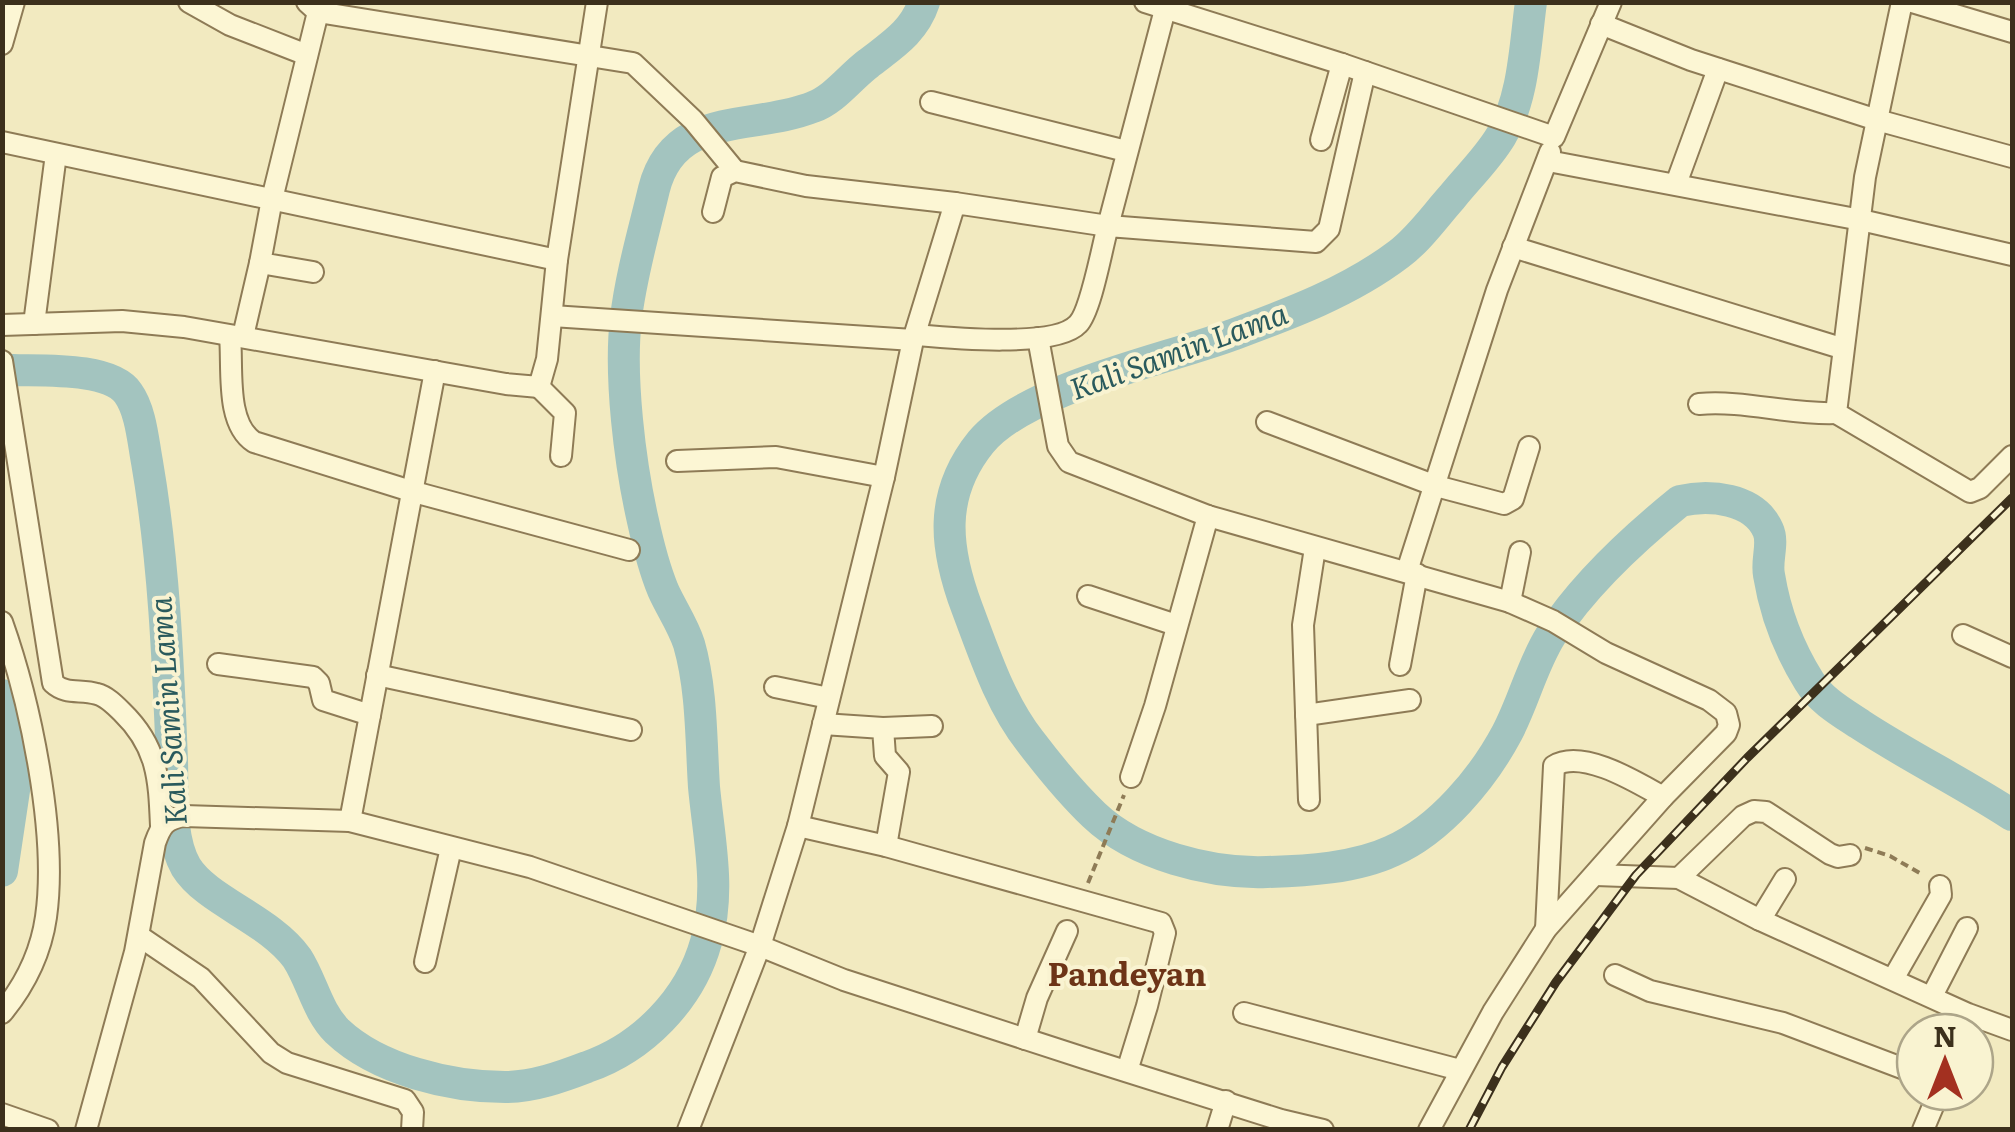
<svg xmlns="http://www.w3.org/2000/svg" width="2015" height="1132" font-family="Literata,serif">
<rect width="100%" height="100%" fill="#f2eac0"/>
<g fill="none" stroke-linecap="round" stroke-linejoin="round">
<g stroke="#a3c4bf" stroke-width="32">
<path d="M1531 2C1525 45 1524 98 1501 136 1488 158 1468 177 1452 197 1435 216 1419 239 1399 254 1349 292 1289 314 1232 335 1165 360 1026 388 981 442 938 495 945 549 967 608 984 653 1000 703 1030 741 1049 766 1071 793 1094 815 1136 855 1211 874 1267 872 1306 871 1356 868 1392 851 1440 830 1483 778 1507 733 1524 701 1532 665 1551 635 1584 584 1633 539 1680 501 1709 494 1754 498 1768 530 1774 543 1766 560 1769 575 1775 612 1789 649 1809 681 1821 701 1843 713 1861 725 1910 757 1963 783 2012 815"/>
<path d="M13 370C42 371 110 367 128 393 141 411 143 441 147 462 164 561 168 661 172 761 173 794 169 837 186 867 207 901 269 919 297 958 312 981 317 1011 337 1031 378 1070 451 1087 505 1087 533 1087 561 1077 587 1067 642 1048 690 1000 706 942 721 890 709 840 704 787 701 741 702 689 689 644 683 625 671 608 663 590 654 568 648 544 643 521 630 464 619 376 626 318 631 275 644 231 654 189 674 110 753 131 813 107 835 99 850 77 869 63 892 45 914 32 924 2"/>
<path d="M2 695 19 757 2 871"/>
</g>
<g stroke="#8e7b56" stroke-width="24">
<g id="minor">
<path d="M189 2 230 25 307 55"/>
<path d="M307 2 318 12 272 199 260 263 313 272"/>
<path d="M1145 2 1342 64 1554 137 1611 2"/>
<path d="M1902 2 1865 177 1836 413 1970 492 1980 488 2012 456"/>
<path d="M1912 2 2012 32"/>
<path d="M318 12 633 63 693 120 735 171"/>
<path d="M1601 24 1691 60 1877 120 2012 157"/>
<path d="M2 44 14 2"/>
<path d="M931 102 1126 151"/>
<path d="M1321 140 1342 64"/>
<path d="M2 142 557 260"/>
<path d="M1548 161 1861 220 2012 255"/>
<path d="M1676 184 1718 69"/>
<path d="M713 212 722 177 735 171 806 186 955 203"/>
<path d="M1513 247 1841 348"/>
<path d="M552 316 913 340"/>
<path d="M34 324 56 154"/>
<path d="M2 325 122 321 184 327 506 384 539 387 547 359 557 260 597 2"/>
<path d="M916 335C949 338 1056 348 1078 324 1091 311 1102 247 1108 226L1316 242 1329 229 1365 72"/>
<path d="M230 336C233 368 225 423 254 442L414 492 629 550"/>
<path d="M243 336 260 263"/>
<path d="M1038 338 1058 446 1069 462 1208 516 1510 602 1553 621 1606 653 1709 700 1726 713 1729 725 1726 733 1663 797 1546 929 1493 1012 1429 1130"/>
<path d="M2 361 53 683C66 695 80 689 97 694 106 696 115 705 122 712 158 747 159 779 161 826"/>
<path d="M539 387 565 413 561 456"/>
<path d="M1699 404C1745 400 1789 415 1836 413"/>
<path d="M1267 422 1436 486 1504 504 1513 499 1529 447"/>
<path d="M677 461 776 457 884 477"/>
<path d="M1407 571 1497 290 1550 152"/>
<path d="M1088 596 1176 625"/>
<path d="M1510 602 1520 552"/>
<path d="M2 622C30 701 58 833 46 917 41 952 25 985 2 1013"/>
<path d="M1963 635 2012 657"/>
<path d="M218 664 313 677 319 683 323 700 370 715"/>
<path d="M1400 665 1417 574"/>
<path d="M377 675 631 730"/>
<path d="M775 687 829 698"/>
<path d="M1306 715 1410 700"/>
<path d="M823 724 883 728 885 756 899 772 886 846"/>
<path d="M883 728 932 726"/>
<path d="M1131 777 1155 706 1208 516"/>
<path d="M1309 800 1303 625 1315 548"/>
<path d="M350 821 435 371"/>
<path d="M798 826 886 846 1161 923 1165 933 1147 1006 1127 1071"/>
<path d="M1596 875 1679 878 1760 920 1968 1014 2012 1030"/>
<path d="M1679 878 1743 816 1754 811 1766 812 1830 854 1838 857 1850 855"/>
<path d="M1760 920 1785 879"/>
<path d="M1546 929 1554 766C1582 748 1638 783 1663 797"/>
<path d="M139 936 201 978 271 1053 287 1063 405 1100 413 1112 412 1130"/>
<path d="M425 962 451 848"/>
<path d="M1615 975 1650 991 1783 1023 1915 1073"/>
<path d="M1893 979 1941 895 1940 886"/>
<path d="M1932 996 1967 928"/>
<path d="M1244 1013 1460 1070"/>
<path d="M1025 1039 1037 998 1067 931"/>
<path d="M2 1114 48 1130"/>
<path d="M86 1130 135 952 155 843C161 826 165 819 184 816L350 821 530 867 760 946 844 980 1084 1058 1281 1120 1323 1130"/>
<path d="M688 1130 760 946 798 826 884 477 913 340 955 203 1108 226 1167 2"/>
<path d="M1217 1130 1226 1101"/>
<path d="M1923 1130 1939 1092"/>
</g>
</g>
<g stroke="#8e7b56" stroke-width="4" stroke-dasharray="8 5" stroke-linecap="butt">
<path d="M1865 848 1890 856 1923 875"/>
<path d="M1088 883 1124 795"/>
</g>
<use href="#minor" stroke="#fcf6d4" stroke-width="20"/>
<g stroke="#3c301c" stroke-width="9">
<path id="rail" d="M1469 1130 1502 1067 1556 982 1636 875 1747 758 2012 498"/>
</g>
<use href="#rail" stroke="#f9f3d1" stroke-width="5" stroke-dasharray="15" stroke-linecap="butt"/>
</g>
<g text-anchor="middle" stroke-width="8" stroke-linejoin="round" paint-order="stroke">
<g font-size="30" font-style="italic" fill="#2a5a5d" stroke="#f9f3d1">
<text transform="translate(1179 352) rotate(-20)" y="10">Kali Samin Lama</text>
<text transform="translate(169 711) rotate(-94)" y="10">Kali Samin Lama</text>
</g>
<g font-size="32" font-weight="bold" fill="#6d3417" stroke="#f9f3d1">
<text x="1127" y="986">Pandeyan</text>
</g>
</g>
<rect width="2015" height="1132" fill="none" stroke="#3c301c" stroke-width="10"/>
<g transform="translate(1945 1062)"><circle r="48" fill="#f9f3d1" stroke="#ada589" stroke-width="2.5"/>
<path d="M0-8L18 38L0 25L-18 38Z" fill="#a33020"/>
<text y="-15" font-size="28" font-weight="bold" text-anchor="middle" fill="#3c301c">N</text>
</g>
</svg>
